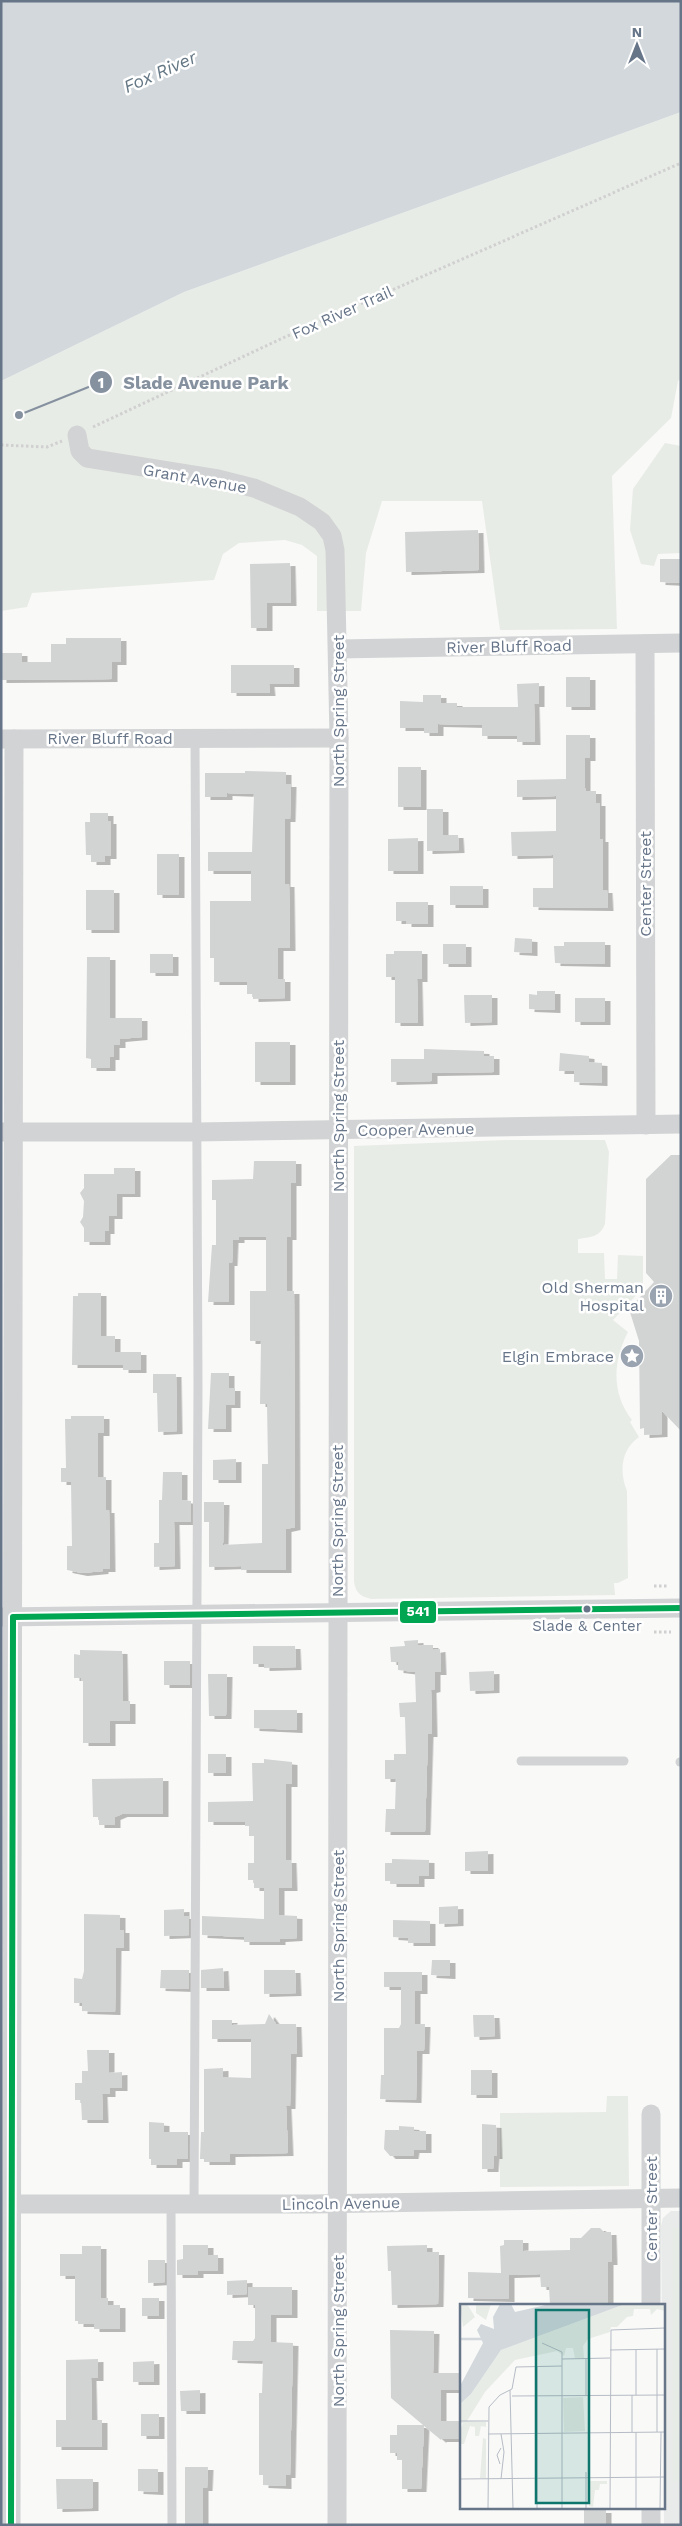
<svg xmlns="http://www.w3.org/2000/svg" width="682" height="2526" font-family="'Work Sans',sans-serif">
<defs>
<filter id="shadow"><feDropShadow dx="5.5" dy="3" stdDeviation="0" flood-color="#0004"/></filter>
</defs>
<rect width="100%" height="100%" fill="#f9f9f8"/>
<path fill="#e9eaea" d="M671 2211H681V2525H664L661 2226 663 2218Z"/>
<g fill="#e8ece6">
<path d="M681 112V379L678 381 671 418 612 476 617 629 500 630 482 501H382L366 553 361 611H317V556L302 545 285 540 239 543 223 554 214 580 32 593 27 607 1 611V381L184 292Z"/>
<path d="M665 443 681 446V553L658 554 654 566 641 564 630 530 633 489Z"/>
<path d="M505 1140H605L609 1152 605 1224C600 1237 591 1237 578 1239V1253H604L605 1279H617L618 1255 643 1256V1288L613 1320 628 1332C613 1361 611 1393 632 1420L630 1422 639 1437C621 1450 619 1471 627 1491L628 1578 618 1583H614L615 1595 371 1599C360 1596 356 1593 354 1582V1146Z"/>
<path d="M607 2096H628L629 2186 500 2187V2113L606 2112Z"/>
<rect x="673" y="2228" width="8" height="253"/>
</g>
<path fill="#d2d8dc" d="M1 1H681V112L184 292 1 381Z"/>
<g fill="#d2d4d4" filter="url(#shadow)">
<path d="M478 530 479 570 406 572 405 532Z"/>
<path d="M660 559H681V583L660 582Z"/>
<path d="M290 563 291 603H267V628H251L250 564Z"/>
<path d="M66 638H121V662H112V679L1 680V653H22V662H51V644H66Z"/>
<path d="M231 665H294V684H269L270 693H231Z"/>
<rect x="566" y="677" width="24" height="30"/>
<path d="M539 683V704H534L535 742H517V736H482V725L438 724V733H424V728H400V701L423 702V695H441V703H457V707H518L517 684Z"/>
<path d="M566 735H590V758H585V788L586 791H596V803H600V839H603V890H607L608 908 533 907V888H553V855L512 856 511 832 556 831V796L517 797V780L566 779Z"/>
<rect x="398" y="767" width="23" height="40"/>
<path d="M245 771 286 772V784H291L290 819H285V884H289L290 948H278V979H285V998L253 999V994H247V982H214V958H210V901H251V871H208V852H252L254 794 227 793V797H205V773H245Z"/>
<path d="M427 809H443V835H458L459 850 427 851Z"/>
<path d="M90 813H108V821H111V856H105V862H91V855H86L85 822H90Z"/>
<path d="M418 838V871H388V839Z"/>
<rect x="157" y="854" width="22" height="41"/>
<rect x="450" y="886" width="33" height="19"/>
<rect x="86" y="890" width="28" height="40"/>
<path d="M396 902H428V924H406V921H396Z"/>
<path d="M515 938 532 939V953L514 952Z"/>
<path d="M564 942H605V964L555 963 554 946H564Z"/>
<rect x="443" y="944" width="23" height="20"/>
<path d="M394 951H422V979H417L418 1023H395V977H386V954H394Z"/>
<rect x="150" y="954" width="23" height="19"/>
<path d="M87 957H110V1018H142V1037L120 1039V1045H114V1057H110V1068H91V1059L86 1058Z"/>
<path d="M537 991H555V1010L529 1009V994L537 995Z"/>
<path d="M464 995H492V1022L465 1023Z"/>
<rect x="575" y="998" width="30" height="24"/>
<rect x="255" y="1042" width="35" height="40"/>
<path d="M424 1049 484 1051V1056H494V1072L432 1073V1081L391 1082V1059H424Z"/>
<path d="M560 1053 589 1056V1062L602 1063V1083L574 1082V1071H559Z"/>
<path d="M671 1155H681V1431L662 1411V1434L644 1435V1428L640 1429 639 1341 629 1309 654 1282 646 1273V1179Z"/>
<path d="M254 1161H296V1183H291V1237H287V1291H294L295 1527 286 1529V1570H241V1566L209 1567V1522H204V1502H224L223 1545 262 1543V1464H268L267 1404H260L261 1341H250V1291H266V1237H239V1240H233L232 1263H229V1302H208L212 1245H216V1200H212V1180L253 1179Z"/>
<path d="M114 1168H135V1194H117V1216H109V1231H105V1242H84V1228L80 1222 83 1217 84 1201 80 1193 84 1188V1174H114Z"/>
<path d="M78 1293H101V1336H115V1352H141V1370H123V1365H72L73 1296H78Z"/>
<path d="M211 1373H229V1388H235V1405H226V1429H208Z"/>
<path d="M153 1374H176L177 1431 158 1432 157 1393H153Z"/>
<path d="M71 1416H104V1433H98V1477H106V1510H109L110 1569H103V1571L82 1573 67 1570V1546H72L71 1482H61V1468H66L65 1419H71Z"/>
<path d="M236 1459V1480H213V1460Z"/>
<path d="M163 1472H182V1500L191 1501V1522H174L175 1566 154 1567V1543H159V1500H162Z"/>
<path d="M418 1640V1645H433V1650L440 1649 441 1672H435V1689L431 1690 432 1734H428L425 1832H385L386 1809H395L396 1779H385V1760H394V1754H406L405 1717H400L399 1703 416 1702 415 1672 398 1670V1662H391L390 1647 405 1646 404 1641Z"/>
<path d="M253 1646H295L296 1667 264 1668V1664H253Z"/>
<path d="M80 1650 122 1651 123 1701H130V1721H110V1743H83V1681H81V1678H74V1654L80 1655Z"/>
<rect x="164" y="1661" width="26" height="24"/>
<path d="M494 1671V1690L470 1691 469 1672Z"/>
<path d="M208 1674H227L226 1716H209Z"/>
<path d="M254 1710H297V1730L254 1728Z"/>
<rect x="208" y="1754" width="18" height="19"/>
<path d="M264 1759 292 1762V1784H286V1860H291L292 1888H279V1915L297 1916V1938L280 1939V1942H244V1937L202 1935V1916L264 1919V1888H254V1880H248V1863H254V1836H249V1826H245V1822H208V1802L253 1801 252 1763H264Z"/>
<path d="M163 1778V1814H122L115 1817V1825H99V1817H93L92 1779Z"/>
<path d="M488 1851V1871H465V1852Z"/>
<path d="M392 1859 429 1860V1876H419V1884H391V1881H385V1863H392Z"/>
<path d="M458 1906V1923L439 1924V1907Z"/>
<path d="M184 1909V1916H189V1935L164 1936V1910Z"/>
<path d="M84 1914 120 1915V1930H124V1948H116L115 2012 82 2011V2003H74V1978L82 1979 84 1971Z"/>
<path d="M393 1920 430 1921V1943H408V1938L393 1937Z"/>
<path d="M432 1960H450V1976L431 1975Z"/>
<path d="M223 1968 224 1988H201V1970Z"/>
<path d="M161 1970H189V1989L160 1988Z"/>
<path d="M264 1970H295L296 1993 264 1994Z"/>
<path d="M384 1972H422V1991H415V2024H425L424 2051H417L416 2100 380 2099 381 2075H384V2028H399L401 2024V1987H384Z"/>
<path d="M269 2014 276 2024H296L297 2054H291L290 2106H286L288 2153 230 2154V2162H204V2159H200L201 2132H204V2069L223 2068V2077L251 2078V2039H212V2020H232V2025L265 2024Z"/>
<path d="M473 2015H494L495 2036 474 2037Z"/>
<path d="M87 2050H109V2073L122 2072V2088H110V2094H102L103 2120H82L81 2100H75V2083H82V2071H88Z"/>
<rect x="471" y="2070" width="21" height="25"/>
<path d="M149 2122 164 2123V2132H188V2159H177V2165H151V2159H149Z"/>
<path d="M482 2124 496 2125 497 2156H494L493 2169H482Z"/>
<path d="M399 2126 414 2127V2131H426V2150H414L413 2156H390L384 2149 385 2130H399Z"/>
<path d="M591 2228H600L604 2232H611L612 2262H608V2305H550L549 2287H541L540 2274 509 2275V2299L468 2298V2272L501 2273 500 2246 504 2245V2240H523V2251L570 2250V2238H581Z"/>
<path d="M183 2245H208V2255H218V2271H198V2275H177V2260L183 2259Z"/>
<path d="M427 2245V2252H439L438 2304 392 2305 391 2271H388L387 2246Z"/>
<path d="M82 2246H101V2298H108V2305H120V2329H94V2324H78V2321H75V2276H60V2254H82Z"/>
<path d="M148 2260H165V2282L148 2283Z"/>
<path d="M247 2280V2294L227 2295V2281Z"/>
<path d="M248 2287H292V2315H271V2342L293 2343 290 2475H286V2486L263 2485V2475H259V2393H262L263 2361 232 2360 233 2341H253L255 2338V2305H248Z"/>
<rect x="142" y="2298" width="17" height="18"/>
<path d="M390 2330 434 2331 433 2373H461V2390H441V2421H461V2439H441V2440L424 2426 421 2489H402V2460H397V2453H390V2435H397V2425H423L391 2398Z"/>
<path d="M98 2359V2378H91L92 2420H102V2447H56V2420H66V2360Z"/>
<path d="M154 2361V2382H133V2362Z"/>
<path d="M200 2390V2411H181L180 2391Z"/>
<rect x="141" y="2414" width="18" height="22"/>
<path d="M185 2467H208L207 2488H203V2525H185Z"/>
<path d="M138 2469H158V2492L138 2491Z"/>
<path d="M56 2479H93V2508L57 2509Z"/>
<rect x="584" y="2510" width="22" height="15"/>
</g>
<g fill="none" stroke-linecap="round" stroke-linejoin="round">
<g stroke="#d0d0d1" stroke-width="3" stroke-dasharray="2.5 2.5" stroke-linecap="butt">
<path d="M93 427 285 337 681 163"/>
<path d="M1 445 47 447 62 441"/>
<path d="M654 1586H669"/>
<path d="M654 1632H671"/>
</g>
<g stroke="#d2d3d4" stroke-width="9">
<path d="M521 1761H624"/>
<path d="M680 1762H681"/>
<path d="M194 2204 198 1386 195 738"/>
<path d="M171 2205 172 2525"/>
</g>
<g stroke="#d2d3d4" stroke-width="19">
<path d="M77 435 80 451 87 458 218 479 254 488 300 507 322 522 332 536 335 550 339 738 337 2525"/>
<path d="M645 644 646 1125"/>
<path d="M338 649 681 643"/>
<path d="M1 739 339 738"/>
<path d="M2 1132H196L681 1124"/>
<path d="M1 1617 681 1608"/>
<path d="M1 2204H313L681 2198"/>
<path d="M651 2305V2114"/>
<path d="M651 2507V2525"/>
<path d="M11 2525 14 739"/>
</g>
<g stroke="#fff" stroke-width="10">
<path id="bus-1" d="M11 2525 13 1617 681 1608"/>
</g>
<use href="#bus-1" stroke="#00a651" stroke-width="6"/>
</g>
<defs>
<g id="building-disc" transform="scale(1.25)"><circle r="9.5" fill="#9aa3b0" stroke="#fff"/><path d="M-4-6H4V6H1V3H-1V6H-4ZM-2.5-4.3h1.7v1.8h-1.7ZM.8-4.3h1.7v1.8H.8ZM-2.5-1h1.7V.8h-1.7ZM.8-1h1.7V.8H.8Z" fill="#fff"/></g>
<g id="sight-disc" transform="scale(1.25)"><circle r="9.5" fill="#9aa3b0" stroke="#fff"/><path d="M0-6L1.8-2.2L6-1.7L2.9 1.2L3.7 5.4L0 3.3L-3.7 5.4L-2.9 1.2L-6-1.7L-1.8-2.2Z" fill="#fff"/></g>
</defs>
<g fill-rule="evenodd">
<use href="#building-disc" x="661" y="1296"/>
<use href="#sight-disc" x="632" y="1356"/>
</g>
<circle fill="#677589" stroke="#fff" stroke-width="2" cx="587" cy="1609" r="4.5"/>
<g text-anchor="middle" stroke-width="5" stroke-linejoin="round" paint-order="stroke">
<g font-size="15" fill="#677589" stroke="#fff">
<text x="587" y="1631">Slade &amp; Center</text>
</g>
<g font-size="16" fill="#677589" stroke="#fff">
<text transform="translate(342 312) rotate(-24)" y="6">Fox River Trail</text>
<text transform="translate(195 478) rotate(10)" y="6">Grant Avenue</text>
<text transform="translate(509 646) rotate(-1)" y="6">River Bluff Road</text>
<text transform="translate(338 711) rotate(-90)" y="6">North Spring Street</text>
<text x="110" y="744">River Bluff Road</text>
<text transform="translate(645 884) rotate(-90)" y="6">Center Street</text>
<text transform="translate(338 1116) rotate(-90)" y="6">North Spring Street</text>
<text transform="translate(416 1129) rotate(-1)" y="6">Cooper Avenue</text>
<text transform="translate(337 1521) rotate(-90)" y="6">North Spring Street</text>
<text transform="translate(338 1926) rotate(-90)" y="6">North Spring Street</text>
<text transform="translate(341 2203) rotate(-1)" y="6">Lincoln Avenue</text>
<text transform="translate(651 2209) rotate(-90)" y="6">Center Street</text>
<text transform="translate(338 2331) rotate(-90)" y="6">North Spring Street</text>
</g>
<g font-size="16" fill="#677589" stroke="#fff" text-anchor="end">
<text x="644" y="1293">Old Sherman<tspan x="644" dy="18">Hospital</tspan></text>
<text x="614" y="1362">Elgin Embrace</text>
</g>
<g font-size="18" font-style="italic" fill="#637684" stroke="#fff">
<text transform="translate(160 72) rotate(-24)" y="6">Fox River</text>
</g>
</g>
<g transform="translate(460 2304)">
<rect width="205" height="205" fill="#f9f9f8"/>
<path d="M0 0H7L15 13 3 23ZM16 0H31L26 16 16 9ZM165 0H205V7L197 5 191 11 190 5H174L173 12 167 13 157 23H151L150 28 128 35 123 42 124 54H115L113 44H106L104 52 97 47 55 56 25 88 7 117 26 118V123L21 122 19 132H15V123L10 122 4 140H0V150V126L3 119H0V100L11 90 41 46ZM123 93 125 127 104 128 103 94ZM23 134 26 135V174H20ZM128 177H147V180H140L139 186H135L133 203 129 202Z" fill="#e8ece6"/>
<path d="M40 0H51L55 8 90 0H165L41 46 11 90 0 100V82L23 39 17 26 21 20 34 25 33 13Z" fill="#d2d8dc"/>
<path fill="none" stroke="#d2d8dc" stroke-width="2.5" d="M0 35H22"/>
<path fill="none" stroke="#b6bcc5" stroke-width="1" d="M82 39 102 48V205M176 45V91M150 46 205 45M102 55 150 54M126 55V92M50 86 53 205M52 92 205 91M0 117H28M172 128V91M197 128V45M28 130 205 128M41 130 44 148 41 175M40 160 37 151 41 144M126 168V205M0 175 205 173M28 205 29 103 40 91 52 85 56 63 102 62M77 205V62M150 205 151 26 205 24M176 205V128M200 205 201 128"/>
<path fill="#0f766e" fill-opacity="0.15" stroke="#0f766e" stroke-width="2.5" d="M76 6H129V199H76Z"/>
<rect width="205" height="205" fill="none" stroke="#677589" stroke-width="2.5"/>
</g>
<path fill="none" stroke="#8691a0" stroke-width="2" d="M19 415L101 382"/>
<g fill="#8691a0" stroke="#fff" stroke-width="2">
<circle cx="19" cy="415" r="5"/>
<circle cx="101" cy="382" r="12"/>
</g>
<g font-size="15" text-anchor="middle" font-weight="bold" fill="#fff">
<text x="101" y="388">1</text>
</g>
<g font-size="18" text-anchor="middle" font-weight="bold" fill="#8691a0" stroke="#fff" stroke-width="5" stroke-linejoin="round" paint-order="stroke">
<text x="206" y="389">Slade Avenue Park</text>
</g>
<rect stroke="#fff" stroke-width="2" x="399" y="1600" width="38" height="24" rx="5" fill="#00a651"/>
<g font-size="14" text-anchor="middle" font-weight="bold" fill="#fff">
<text x="418" y="1616">541</text>
</g>
<rect width="682" height="2526" fill="none" stroke="#677589" stroke-width="5"/>
<g transform="translate(637 45)" stroke="#ffffff" stroke-width="4" paint-order="stroke">
<path d="M0-4L9 19L0 12L-9 19Z" fill="#677589"/>
<text y="-8" font-size="14" font-weight="bold" text-anchor="middle" fill="#677589">N</text>
</g>
</svg>
